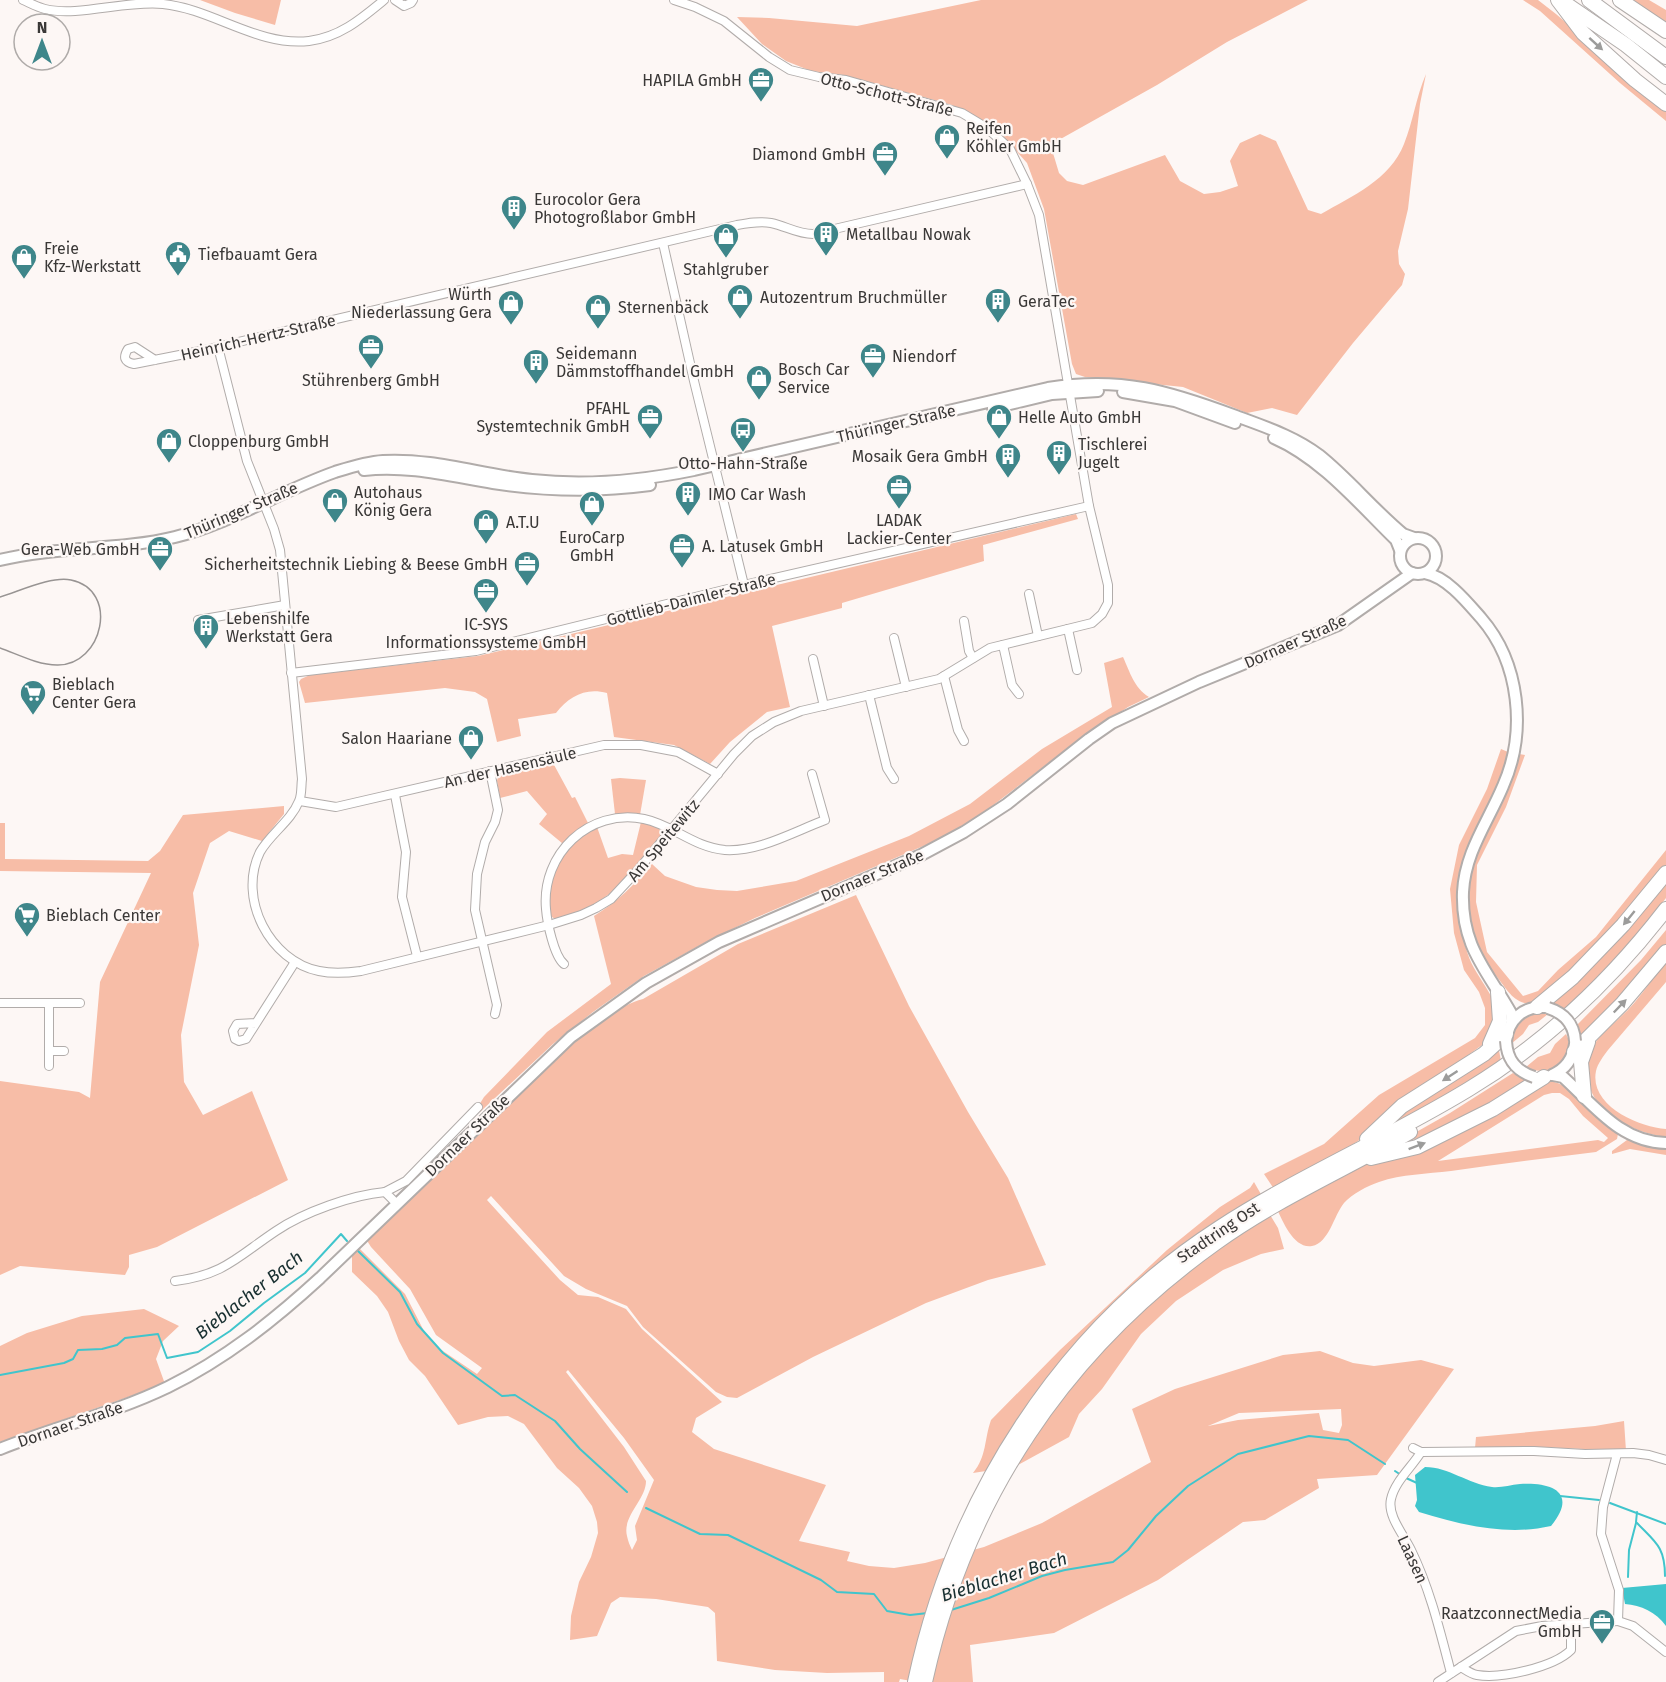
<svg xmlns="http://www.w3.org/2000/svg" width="1666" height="1682" font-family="'Fira Sans',sans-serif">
<rect width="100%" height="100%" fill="#fdf7f5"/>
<g fill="#f7bda7" fill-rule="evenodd">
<path d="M200 0H281L275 25 235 13Z"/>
<path d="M981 0H1308L1227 42 1157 85 1057 141 1053 153 1059 173 1067 181 1083 185 1165 155 1180 181 1204 194 1220 192 1238 186 1230 161 1240 143 1260 134 1276 141 1308 210 1321 214C1352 196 1390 180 1404 144 1413 122 1416 97 1426 74L1420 104 1408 209 1398 251 1399 264 1405 274 1402 285 1353 343 1297 415 1272 408 1247 413 1183 387 1085 377 1076 374 1072 364 1044 209 1027 163 995 127 952 105 844 75 811 71 786 61 762 44 737 17 769 18 857 26Z"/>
<path d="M1523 0H1538L1556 14 1666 109V121L1620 83 1540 11Z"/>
<path d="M1628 0H1649L1666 10V25Z"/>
<path d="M1076 514 1078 519 983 545 984 561 842 603V608L772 626 790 707 767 712 730 742 710 764 674 745 614 737 607 693C586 687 569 696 556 713L518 719 521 736 497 742 487 699 475 692 445 688 305 703 299 682 301 679 310 675 478 656Z"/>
<path d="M1123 657C1130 672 1134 688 1149 697L1128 707 1068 748 979 816 935 841 755 918 706 942 644 976 593 1012 553 1044 480 1112 479 1105 484 1097 547 1032 611 984 594 916C617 902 634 885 652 864L665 876 679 881 696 887 717 890 737 891 796 881 909 836 970 804 1042 749 1112 707 1104 663Z"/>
<path d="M1501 749 1508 752 1509 756C1504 772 1498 787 1490 803 1481 821 1469 840 1464 861 1460 875 1460 910 1462 925 1463 939 1467 956 1474 968 1491 998 1511 1013 1482 1045L1388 1114 1358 1141 1335 1156 1274 1189 1264 1174 1324 1144 1379 1095 1475 1038 1485 1025V1008L1479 992 1464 970 1454 933 1450 889 1459 845 1487 789Z"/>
<path d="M1519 754 1525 755 1506 807 1477 865 1476 902 1487 952 1523 996 1538 991 1558 970 1596 937 1666 850V868L1598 947 1536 1003C1516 1007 1508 991 1497 977 1467 938 1459 888 1479 842 1488 821 1501 802 1510 781 1514 772 1516 763 1519 754Z"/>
<path d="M553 763 572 798 575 797 588 823 597 827 608 858 622 854 633 855 641 822 657 827 661 831 660 837C626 879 611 904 556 920L551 916C547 890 553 869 568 848L539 824 547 814 527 791 500 798 497 781 498 776Z"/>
<path d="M620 778 646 780 640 815 615 814 611 779Z"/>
<path d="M284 806V814L262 841 229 831 210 843 193 893 199 945 181 1035 184 1082 203 1115 252 1091 288 1180 157 1247 129 1255V1267L125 1275 20 1266 0 1275V1081L79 1092 90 1098 100 982 151 873 0 871V823H5V859L148 861 160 851 183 815Z"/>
<path d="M1666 879V898L1646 924 1603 973 1564 1010 1549 1002Z"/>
<path d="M856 895 909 1006 968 1112 1008 1178 1046 1265 988 1280 926 1303 813 1357 737 1398 727 1397 716 1392 643 1327 627 1306 586 1289 564 1276 491 1196 487 1200 560 1280 578 1295 598 1297 626 1309 642 1329 722 1402 696 1418 692 1432 714 1449 826 1485 799 1541 850 1552 847 1561 869 1566 894 1568 925 1563 984 1547 1042 1523 1151 1462 1132 1409 1175 1389 1283 1355 1320 1351 1353 1363 1374 1366 1421 1360 1454 1369 1377 1475 1317 1479 1319 1488 1265 1520 1243 1522 1158 1580 1054 1633 970 1645 973 1682H917L900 1679 899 1682H884V1672L827 1673 775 1670 717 1661 715 1613 708 1607 656 1599 620 1597 611 1603 597 1636 570 1640 571 1616 579 1582 591 1557 598 1533 597 1522 592 1506 579 1488 557 1468 524 1424 508 1416 488 1417 458 1425 425 1376 409 1360 399 1341 388 1312 377 1296 352 1272V1255L359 1248 405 1294 425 1333 437 1347 477 1374 482 1368 436 1335 410 1289 371 1247 366 1239C412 1195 457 1152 503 1109 537 1076 598 1011 643 999L738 944ZM568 1370 624 1438 654 1480 635 1526 637 1540 632 1550C630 1546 628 1541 627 1536 622 1516 646 1500 646 1481L624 1447 566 1372ZM1341 1409 1342 1425 1339 1433 1323 1430 1319 1413 1238 1420 1208 1426 1239 1413Z"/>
<path d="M1666 930V945L1655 960 1581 1039 1577 1025 1641 960Z"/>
<path d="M1666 961V982L1608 1050C1603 1057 1598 1063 1596 1071 1589 1106 1639 1127 1666 1129V1137C1633 1133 1587 1110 1587 1072 1587 1064 1587 1056 1591 1049 1602 1031 1622 1018 1635 1002 1646 989 1655 975 1666 961Z"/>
<path d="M1539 1013 1548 1014 1538 1022 1529 1025 1523 1034 1511 1044C1512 1026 1522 1017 1539 1013Z"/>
<path d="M1566 1034C1580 1057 1548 1080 1526 1067L1538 1057 1550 1053 1555 1044Z"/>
<path d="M1498 1045 1501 1061 1412 1116 1378 1134 1397 1113Z"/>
<path d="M1513 1073 1526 1080C1482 1108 1438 1134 1388 1148L1450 1113Z"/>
<path d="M1550 1081C1573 1085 1587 1107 1603 1122 1608 1126 1613 1129 1618 1134L1617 1139 1596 1152C1547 1158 1499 1164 1451 1171 1427 1174 1402 1174 1379 1182 1367 1186 1352 1194 1344 1203 1334 1215 1329 1243 1312 1246 1294 1249 1283 1222 1277 1209L1351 1169ZM1552 1093H1560L1569 1099 1583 1116 1608 1138 1604 1142 1598 1140 1438 1161 1544 1095Z"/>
<path d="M1631 1139 1666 1147V1155L1630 1149 1612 1154V1151L1627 1140Z"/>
<path d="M1254 1182 1262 1196 1118 1301 1075 1345 1013 1427 986 1471 973 1473C987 1456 984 1440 991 1420L1060 1350 1167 1250 1220 1207 1250 1188Z"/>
<path d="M1269 1213 1278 1228 1284 1249 1261 1254 1223 1270 1176 1301 1141 1334 1102 1389 1079 1414 1069 1437 1018 1465 1031 1439 1063 1394 1105 1345 1172 1280Z"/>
<path d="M144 1309 179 1326 163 1341 156 1359 165 1384 0 1442V1346L27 1333 82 1316Z"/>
<path d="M1624 1421 1626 1451 1540 1447 1475 1448 1476 1437 1595 1426Z"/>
</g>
<g fill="#40c5cc">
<path d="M1425 1467C1449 1467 1468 1484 1492 1487 1501 1488 1510 1485 1520 1484 1553 1482 1578 1493 1551 1526 1507 1536 1461 1525 1419 1512L1415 1506 1417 1500 1415 1475Z"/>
<path d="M1666 1584V1626C1656 1612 1641 1605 1625 1604L1622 1588Z"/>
</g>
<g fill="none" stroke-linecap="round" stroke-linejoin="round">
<g stroke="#40c5cc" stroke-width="2">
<path d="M357 1250 400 1292 417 1324 443 1353 502 1396 515 1395 555 1421 580 1449 627 1492"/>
<path d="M0 1375 64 1363 73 1359 78 1350 102 1349 117 1345 125 1338 158 1334 167 1358 198 1352 230 1331 264 1303 305 1273 341 1234 347 1241"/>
<path d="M1395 1471 1401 1475"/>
<path d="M1406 1478 1417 1483"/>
<path d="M1560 1496 1599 1500"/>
<path d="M1610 1503 1666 1524"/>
<path d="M646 1508 700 1534 728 1535 821 1580 837 1592 874 1594 887 1611 910 1615 928 1613"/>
<path d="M1637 1512 1636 1522C1655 1542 1665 1546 1665 1576"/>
<path d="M1628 1577 1629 1550 1636 1523"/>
<path d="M951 1610 989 1598 1042 1576 1065 1570 1113 1562 1128 1550 1156 1516 1188 1486 1238 1454 1309 1436 1348 1440 1385 1464"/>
</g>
<g stroke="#b1acaa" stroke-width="10">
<g id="street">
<path d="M23 0C30 3 37 7 45 9 79 17 126 0 163 4 213 9 258 47 309 41 340 37 361 19 384 0"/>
<path d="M395 0 404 6 411 3 413 0"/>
<path d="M663 243 694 381 744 585"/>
<path d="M218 347 247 461 274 529 280 550 302 779C301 786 302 795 299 801 291 821 270 834 260 852 237 899 270 961 319 971 333 974 347 973 361 971L549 925 581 915 596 908 611 899 638 870 734 754 752 736 774 722 801 711 939 679 990 648 1092 623 1102 614 1108 603V585L1089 506 1039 215 1027 184 1010 149 987 128 962 113 846 80 819 77 790 70 769 57 724 21 695 7 674 0"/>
<path d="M155 360 135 347 128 349C123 357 124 362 134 364L200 351 737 225C748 223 759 221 771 223 786 226 797 234 813 234L1027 184"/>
<path d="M1029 594 1038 636"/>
<path d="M198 620 285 605"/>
<path d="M964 621 969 651 973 658"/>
<path d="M1068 629 1077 670"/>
<path d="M894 638 906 687"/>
<path d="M1003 645 1012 685 1019 694"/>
<path d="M813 659 824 706"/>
<path d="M291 673 476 651 744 585 1089 506"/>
<path d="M944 676 958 730 964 741"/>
<path d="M869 695 887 768 894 779"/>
<path d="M490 771 498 810 495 822 485 842 477 874 475 910 497 1005 495 1014"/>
<path d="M395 795 406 852 402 897 417 956"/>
<path d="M300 801 336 807 604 745H641L678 752 718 774"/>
<path d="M564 964C554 956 547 922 546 909 541 854 589 808 644 819 673 825 693 847 725 850 759 852 793 832 825 820L812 774"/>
<path d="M0 1003H49V1066"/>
<path d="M49 1003H80"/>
<path d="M256 1023 237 1024 233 1031 235 1039 239 1041 246 1039 295 962"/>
<path d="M49 1051H64"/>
<path d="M396 1203 385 1192 406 1181 478 1107"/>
<path d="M175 1281C224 1275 237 1257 276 1231 304 1212 352 1195 385 1192"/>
<path d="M1413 1448 1421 1452 1534 1451 1585 1454 1633 1453 1649 1455 1666 1460"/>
<path d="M1421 1452C1412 1467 1395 1481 1391 1499 1387 1516 1404 1535 1411 1550 1430 1589 1440 1631 1451 1673"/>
<path d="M1618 1621 1633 1626 1666 1652"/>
<path d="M1461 1667C1466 1670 1471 1674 1477 1675 1502 1679 1554 1667 1571 1650V1624"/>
<path d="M1438 1682 1516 1631 1542 1626 1618 1621 1619 1590 1601 1534 1603 1507 1617 1454"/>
</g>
</g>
<g stroke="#b1acaa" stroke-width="14">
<g id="secondary">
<path d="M1123 392 1175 401 1235 423"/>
<path d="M993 408 1052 394 1098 391"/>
<path d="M1274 438C1322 459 1359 504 1396 540L1400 550"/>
<path d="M364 470C408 465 450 476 493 483 545 491 597 492 650 485"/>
<circle cx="1418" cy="556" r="18"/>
<path d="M0 560C57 546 118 551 175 537 231 523 281 491 335 472 351 467 366 462 383 461 433 458 482 475 532 480 586 486 640 481 694 470L1048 388C1121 376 1169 391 1236 416 1265 427 1294 436 1319 455 1349 479 1373 509 1403 534L1414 538"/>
<path d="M1425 573C1447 577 1467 602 1481 618 1520 663 1527 732 1503 786 1488 822 1465 852 1463 892 1461 947 1487 970 1511 1013L1512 1021"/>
<path d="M1506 1041C1508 1020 1523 1006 1545 1007"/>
<path d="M1552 1075C1566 1069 1573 1059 1575 1044"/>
<path d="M1553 1075 1563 1077C1594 1105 1620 1142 1666 1143"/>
<path d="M0 1449C55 1427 114 1413 168 1387 225 1359 273 1321 320 1278L571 1037 646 983 719 942 921 855 964 832 1007 804 1089 739 1112 723 1199 682 1338 625 1412 573"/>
</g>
</g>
<g stroke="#b1acaa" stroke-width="16">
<g id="highway">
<path d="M1558 0 1583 33 1635 80 1666 104"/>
<path d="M1589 0 1666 57"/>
<path d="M1620 0 1666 31"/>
<path d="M1566 4 1626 45 1666 77"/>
<path d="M1537 1007 1573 977 1623 925 1666 873"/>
<path d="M1490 1044 1500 1021 1498 992"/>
<path d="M1574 1052 1622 1004 1666 952"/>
<path d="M1584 1096 1581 1062 1588 1042"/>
<path d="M1367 1139 1402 1106 1484 1054 1506 1034"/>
<path d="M1371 1158 1417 1147 1493 1109 1544 1077"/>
<path d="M915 1682C954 1499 1060 1331 1219 1228 1299 1176 1387 1139 1469 1089 1545 1043 1612 979 1666 909"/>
<path d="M925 1682C965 1499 1064 1351 1217 1242 1277 1199 1346 1169 1410 1132"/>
</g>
</g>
<use href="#street" stroke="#fff" stroke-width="8"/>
<use href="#secondary" stroke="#fff" stroke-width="10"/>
<use href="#highway" stroke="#fff" stroke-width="14"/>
<path stroke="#989493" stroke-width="1.5" d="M0 597C20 591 51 576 71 580 120 590 103 666 57 665 38 665 17 654 0 648"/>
<g stroke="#b1acaa" stroke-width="14" stroke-linecap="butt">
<g id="secondary-bridge">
<path d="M1548 1008C1564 1013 1574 1024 1575 1041"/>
<path d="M1506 1041C1507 1060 1516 1071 1534 1077"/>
</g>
</g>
<use href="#secondary-bridge" stroke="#fff" stroke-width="10"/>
</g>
<defs><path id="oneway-solid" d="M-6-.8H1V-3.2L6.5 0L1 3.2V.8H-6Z" transform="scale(1.5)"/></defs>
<g fill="#9c9c9b">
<use href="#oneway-solid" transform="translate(1596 44) rotate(42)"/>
<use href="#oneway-solid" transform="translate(1629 918) rotate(129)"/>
<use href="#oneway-solid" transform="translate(1620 1006) rotate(-46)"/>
<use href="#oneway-solid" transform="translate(1450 1076) rotate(147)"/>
<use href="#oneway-solid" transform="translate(1417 1146) rotate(-21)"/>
</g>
<defs>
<g id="office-pin" transform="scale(1.35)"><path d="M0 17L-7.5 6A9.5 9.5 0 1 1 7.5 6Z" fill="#3e868a" stroke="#fdf7f5"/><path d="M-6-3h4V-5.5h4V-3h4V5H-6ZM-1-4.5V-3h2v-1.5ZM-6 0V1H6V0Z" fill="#fff"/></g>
<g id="shop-pin" transform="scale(1.35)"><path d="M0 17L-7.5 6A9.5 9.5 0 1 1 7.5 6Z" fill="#3e868a" stroke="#fdf7f5"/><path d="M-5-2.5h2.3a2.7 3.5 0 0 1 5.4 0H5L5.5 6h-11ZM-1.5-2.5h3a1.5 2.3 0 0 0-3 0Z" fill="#fff"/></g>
<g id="building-pin" transform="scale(1.35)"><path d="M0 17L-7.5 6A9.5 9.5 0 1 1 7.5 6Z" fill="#3e868a" stroke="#fdf7f5"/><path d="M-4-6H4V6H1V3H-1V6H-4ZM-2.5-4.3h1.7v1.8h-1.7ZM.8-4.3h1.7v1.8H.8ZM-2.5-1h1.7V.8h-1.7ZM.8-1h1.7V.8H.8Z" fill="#fff"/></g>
<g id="civic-pin" transform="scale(1.35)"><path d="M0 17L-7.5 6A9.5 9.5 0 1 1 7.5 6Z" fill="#3e868a" stroke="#fdf7f5"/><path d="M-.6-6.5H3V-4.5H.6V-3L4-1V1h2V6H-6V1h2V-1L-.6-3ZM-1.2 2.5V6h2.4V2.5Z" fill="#fff"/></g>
<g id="bus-pin" transform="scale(1.35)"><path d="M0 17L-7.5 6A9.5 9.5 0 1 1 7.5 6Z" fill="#3e868a" stroke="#fdf7f5"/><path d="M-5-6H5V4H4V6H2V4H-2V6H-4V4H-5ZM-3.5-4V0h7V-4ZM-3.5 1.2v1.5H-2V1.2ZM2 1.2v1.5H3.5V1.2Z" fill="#fff"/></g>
<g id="supermarket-pin" transform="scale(1.35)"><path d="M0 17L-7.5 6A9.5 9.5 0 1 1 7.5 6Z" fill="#3e868a" stroke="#fdf7f5"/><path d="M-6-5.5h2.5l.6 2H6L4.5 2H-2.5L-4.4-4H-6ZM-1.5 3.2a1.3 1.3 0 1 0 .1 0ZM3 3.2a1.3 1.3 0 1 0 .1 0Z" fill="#fff"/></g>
</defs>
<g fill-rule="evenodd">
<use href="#office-pin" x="761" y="80"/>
<use href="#shop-pin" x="947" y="137"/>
<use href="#office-pin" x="885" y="154"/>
<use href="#building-pin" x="514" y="208"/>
<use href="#building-pin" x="826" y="234"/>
<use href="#shop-pin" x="726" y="236"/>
<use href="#civic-pin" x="178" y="254"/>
<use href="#shop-pin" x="24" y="257"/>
<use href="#shop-pin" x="740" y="297"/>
<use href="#building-pin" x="998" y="301"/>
<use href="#shop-pin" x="511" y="303"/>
<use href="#shop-pin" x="598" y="307"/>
<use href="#office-pin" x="371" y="347"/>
<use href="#office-pin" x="873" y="356"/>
<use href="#building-pin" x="536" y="362"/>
<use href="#shop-pin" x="759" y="378"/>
<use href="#office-pin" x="650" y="417"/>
<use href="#shop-pin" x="999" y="417"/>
<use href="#bus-pin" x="743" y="430"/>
<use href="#shop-pin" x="169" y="441"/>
<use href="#building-pin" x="1059" y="453"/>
<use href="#building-pin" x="1008" y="456"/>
<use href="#office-pin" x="899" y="487"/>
<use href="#building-pin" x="688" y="494"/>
<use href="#shop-pin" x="335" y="501"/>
<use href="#shop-pin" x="592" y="504"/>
<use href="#shop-pin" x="486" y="522"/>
<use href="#office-pin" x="682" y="546"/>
<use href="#office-pin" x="160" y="549"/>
<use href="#office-pin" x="527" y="564"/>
<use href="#office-pin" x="486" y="591"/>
<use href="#building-pin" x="206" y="627"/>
<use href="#supermarket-pin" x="33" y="693"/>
<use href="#shop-pin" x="471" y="738"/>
<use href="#supermarket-pin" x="27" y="915"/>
<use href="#office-pin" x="1602" y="1622"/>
</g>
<g text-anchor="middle" stroke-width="4.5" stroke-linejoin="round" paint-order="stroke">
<g font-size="16" fill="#3a3837" stroke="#fdf7f5" text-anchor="start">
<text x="742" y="86" text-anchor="end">HAPILA GmbH</text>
<text x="966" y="134">Reifen<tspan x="966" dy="18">Köhler GmbH</tspan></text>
<text x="866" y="160" text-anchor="end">Diamond GmbH</text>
<text x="534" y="205">Eurocolor Gera<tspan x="534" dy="18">Photogroßlabor GmbH</tspan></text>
<text x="846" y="240">Metallbau Nowak</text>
<text x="44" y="254">Freie<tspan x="44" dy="18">Kfz-Werkstatt</tspan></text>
<text x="198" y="260">Tiefbauamt Gera</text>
<text x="726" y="275" text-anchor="middle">Stahlgruber</text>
<text x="492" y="300" text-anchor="end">Würth<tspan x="492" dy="18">Niederlassung Gera</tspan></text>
<text x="760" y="303">Autozentrum Bruchmüller</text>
<text x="1018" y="307">GeraTec</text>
<text x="618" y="313">Sternenbäck</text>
<text x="556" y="359">Seidemann<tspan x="556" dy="18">Dämmstoffhandel GmbH</tspan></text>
<text x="892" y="362">Niendorf</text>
<text x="778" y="375">Bosch Car<tspan x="778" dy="18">Service</tspan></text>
<text x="371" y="386" text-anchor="middle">Stührenberg GmbH</text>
<text x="630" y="414" text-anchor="end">PFAHL<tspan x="630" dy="18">Systemtechnik GmbH</tspan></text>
<text x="1018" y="423">Helle Auto GmbH</text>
<text x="188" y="447">Cloppenburg GmbH</text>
<text x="1078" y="450">Tischlerei<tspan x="1078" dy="18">Jugelt</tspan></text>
<text x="988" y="462" text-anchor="end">Mosaik Gera GmbH</text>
<text x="743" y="469" text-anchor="middle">Otto-Hahn-Straße</text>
<text x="354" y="498">Autohaus<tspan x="354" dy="18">König Gera</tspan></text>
<text x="708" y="500">IMO Car Wash</text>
<text x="899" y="526" text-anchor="middle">LADAK<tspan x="899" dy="18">Lackier-Center</tspan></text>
<text x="506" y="528">A.T.U</text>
<text x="592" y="543" text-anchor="middle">EuroCarp<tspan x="592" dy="18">GmbH</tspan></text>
<text x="702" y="552">A. Latusek GmbH</text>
<text x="140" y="555" text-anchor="end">Gera-Web GmbH</text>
<text x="508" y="570" text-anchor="end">Sicherheitstechnik Liebing &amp; Beese GmbH</text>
<text x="226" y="624">Lebenshilfe<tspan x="226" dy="18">Werkstatt Gera</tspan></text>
<text x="486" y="630" text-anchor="middle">IC-SYS<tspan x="486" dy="18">Informationssysteme GmbH</tspan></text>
<text x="52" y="690">Bieblach<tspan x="52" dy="18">Center Gera</tspan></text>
<text x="452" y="744" text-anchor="end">Salon Haariane</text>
<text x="46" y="921">Bieblach Center</text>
<text x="1582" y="1619" text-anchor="end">RaatzconnectMedia<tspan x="1582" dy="18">GmbH</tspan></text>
</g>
<g font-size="16" fill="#3a3837" stroke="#fdf7f5">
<text transform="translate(887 94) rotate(14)" y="6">Otto-Schott-Straße</text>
<text transform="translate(258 337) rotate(-13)" y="6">Heinrich-Hertz-Straße</text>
<text transform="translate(896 423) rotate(-13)" y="6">Thüringer Straße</text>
<text transform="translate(241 510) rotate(-23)" y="6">Thüringer Straße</text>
<text transform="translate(691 599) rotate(-14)" y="6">Gottlieb-Daimler-Straße</text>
<text transform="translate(1295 641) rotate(-24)" y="6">Dornaer Straße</text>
<text transform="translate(510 767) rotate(-13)" y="6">An der Hasensäule</text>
<text transform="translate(663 840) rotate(-50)" y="6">Am Speitewitz</text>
<text transform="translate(872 875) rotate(-23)" y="6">Dornaer Straße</text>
<text transform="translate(467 1135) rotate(-44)" y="6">Dornaer Straße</text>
<text transform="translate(1218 1232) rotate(-34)" y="6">Stadtring Ost</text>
<text transform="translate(70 1424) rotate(-19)" y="6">Dornaer Straße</text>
<text transform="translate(1413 1559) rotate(65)" y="6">Laasen</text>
</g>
<g font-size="18" font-style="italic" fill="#182f30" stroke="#fdf7f5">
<text transform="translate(249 1295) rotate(-38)" y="6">Bieblacher Bach</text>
<text transform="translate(1004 1577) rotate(-17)" y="6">Bieblacher Bach</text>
</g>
</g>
<g transform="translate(42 42)"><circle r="28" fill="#fdf7f5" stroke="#afaba9" stroke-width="1.5"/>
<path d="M0-4.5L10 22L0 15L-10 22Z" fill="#3e868a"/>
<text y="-9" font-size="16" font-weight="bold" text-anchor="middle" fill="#3a3837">N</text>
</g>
</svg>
